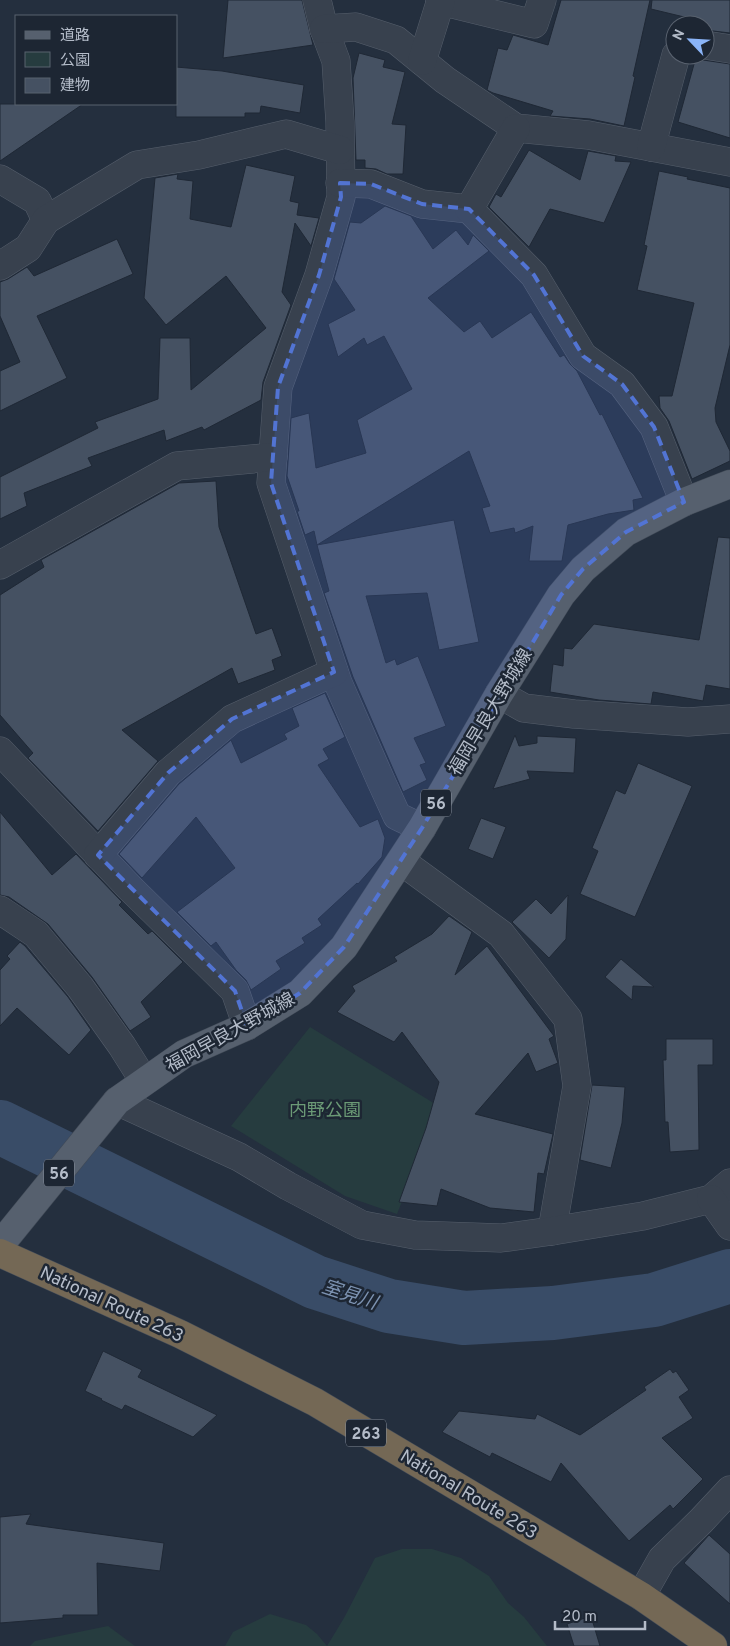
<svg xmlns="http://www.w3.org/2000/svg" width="730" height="1646" font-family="Overpass,'Noto Sans JP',sans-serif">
<rect width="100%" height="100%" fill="#242f3e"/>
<g fill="#263c3f">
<path d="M310 1027 440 1107 397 1214 345 1196 231 1126Z"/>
<path d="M402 1549H432L461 1558 489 1576 508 1603 524 1617 547 1646H225L233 1632 270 1614 306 1625 317 1634 327 1646 344 1618 375 1558Z"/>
<path d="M108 1626 135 1646H30L35 1641Z"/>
</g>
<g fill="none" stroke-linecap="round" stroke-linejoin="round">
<path stroke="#394c67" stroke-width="54" d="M0 1127 315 1282 389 1306 464 1318 553 1313 654 1300 730 1276"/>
</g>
<g fill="#455162" stroke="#1f2835">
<path d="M228 0H302L313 45 223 58Z"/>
<path d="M561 0H650L633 76 635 77 624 126 590 119 550 116 553 111 493 93 487 90 498 48 507 50 513 35 548 45Z"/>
<path d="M652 0H730V33L705 30V22L651 9Z"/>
<path d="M359 53 385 60 383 67 405 72 392 124 406 125 403 174H387L376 169 365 168V160H356L353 78Z"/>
<path d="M696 57 703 60 730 64V138L678 122Z"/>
<path d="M176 67 222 71 304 85 300 113 261 106 260 113H245V117H176Z"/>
<path d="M0 104H83L0 161Z"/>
<path d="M529 150 580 180 588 151 616 156 615 161 631 162 604 223 550 209 529 247 489 207 496 194 501 197Z"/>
<path d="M246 165 295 176 290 201 299 203 297 215 319 218 311 246 295 223 282 292 291 305 263 382 261 400 204 430 202 427 166 441 164 430 88 458 92 466 24 493 27 506 0 519V477L98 428 95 422 158 399 160 338H190L191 390 266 328 226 276 166 325 144 298 155 178 178 174 177 179 193 181 190 219 231 227Z"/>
<path d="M659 171 688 177 687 179 730 188V345L715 408 716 422 730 451V461L692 479 669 421 660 408 659 396H672L694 303 637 290 647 246 644 245Z"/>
<path d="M385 206 411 216 433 249 456 230 468 245 473 235 489 251 428 298 464 332 480 321 492 338 531 312 560 357 564 355 570 364 577 371 600 415 602 414 643 498 633 500 634 510 608 514 568 525 562 561H529L533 526 515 533 514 528 490 533 482 508 490 506 469 451 317 545 314 531 305 535 297 511H299L287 476 291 418 309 413 316 468 366 453 357 420 412 389 384 336 367 345 364 338 338 357 328 324 355 310 334 279 350 222 361 223Z"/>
<path d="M117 239 133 274 37 316 67 378 0 411V371L20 362 0 316V282L8 279 27 267 34 276Z"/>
<path d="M216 481 219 527 256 634 272 628 282 656 272 660 275 670 238 684 232 668 122 730 158 761 98 831 28 758 33 753 0 715V595L44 567 41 560 179 483Z"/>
<path d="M454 520 479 642 439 650 427 593 366 596 386 663 395 659 397 665 418 656 446 726 414 738 426 763 420 765 427 780 403 792 353 677 324 593 329 591 317 545Z"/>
<path d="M718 537 730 538V689L706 685 703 701 653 692 651 704 599 700 550 692 553 664 563 666 564 648 572 649 594 624 699 640Z"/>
<path d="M325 693 345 737 323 749 329 759 318 765 360 827 378 819 385 838 382 857 358 884 357 883 318 919 322 925 302 938 305 943 276 961 281 969 251 990 246 980 236 970 216 942 211 946 177 912 235 868 196 817 142 878 119 854 179 784 231 740 241 763 287 739 284 734 299 726 292 708Z"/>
<path d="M515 735 519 746 537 743V736L576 738 574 773 527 771 530 779 493 789Z"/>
<path d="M638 763 692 786 635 917 580 894 598 851 592 848 616 790 625 794Z"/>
<path d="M0 812 52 875 76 854 122 902 119 905 148 934 152 931 183 962 141 1002 151 1017 130 1031 92 977 48 924 9 897 0 895Z"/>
<path d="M481 818 506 827 493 859 468 849Z"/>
<path d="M568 895 566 939 549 958 512 922 536 899 551 914Z"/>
<path d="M449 916 472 932 455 975 487 946 554 1036 549 1039 558 1063 536 1072 528 1053 475 1114 553 1134 544 1174 538 1173 534 1212 490 1208 441 1189 437 1206 399 1202 426 1128 439 1082 402 1032 394 1042 337 1012 355 991 352 986 397 961 394 957 432 934Z"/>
<path d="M20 942 25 946 68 997 91 1030 69 1055 17 1008 0 1026V970L10 959 7 956Z"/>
<path d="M621 959 654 987 633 986 632 1000 605 977Z"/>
<path d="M666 1039H713V1065H698L699 1150 670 1152 668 1122H665L663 1060H666Z"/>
<path d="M592 1085 625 1087 622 1123 611 1168 580 1160Z"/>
<path d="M103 1351 142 1370 138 1377 217 1415 193 1437 125 1405 122 1410 101 1400 102 1399 85 1391Z"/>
<path d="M670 1369 673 1373 676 1371 689 1390 679 1397 693 1418 662 1438 703 1479 673 1509 670 1505 629 1541 561 1463 551 1482 492 1453 490 1457 442 1432 459 1411 535 1419 537 1414 580 1435 646 1390 644 1387Z"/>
<path d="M31 1514 26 1524 164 1543 160 1571 97 1563 98 1615H63V1618L0 1623V1517Z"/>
<path d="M709 1535 730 1554V1604L684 1563Z"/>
<path d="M591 1616 600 1646H574L567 1624Z"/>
</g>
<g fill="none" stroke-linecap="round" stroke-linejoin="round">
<g stroke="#565f6c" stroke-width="29">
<g id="minor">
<path d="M317 0 324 29 336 61 340 122 341 197 319 275 278 387 271 483 338 683 381 781 397 816 422 828"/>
<path d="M440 1 534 24 542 0"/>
<path d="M324 29 356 27 396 40 445 80 516 128 588 135 730 162"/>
<path d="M705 45 730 49"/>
<path d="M422 61 441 0"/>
<path d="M651 147 676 55"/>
<path d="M0 179 37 201 46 220"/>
<path d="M340 183 371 184 422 204 469 209 534 275 583 356 622 384 654 427 684 502"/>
<path d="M469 209 516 128"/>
<path d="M0 266 28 248 46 220 137 165 199 155 286 134 340 150"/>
<path d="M0 565 177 466 273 457"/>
<path d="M499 694 524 708 574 714 688 722 730 719"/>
<path d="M0 751 130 888 235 991 247 1026"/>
<path d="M98 855 168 773 232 719 334 672"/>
<path d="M401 861 501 934 568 1019 577 1086 552 1231"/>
<path d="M0 910 36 934 80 987 122 1046 144 1081"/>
<path d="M117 1101 239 1157 288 1186 362 1225 415 1235 501 1238 552 1231 643 1216 711 1199 730 1183"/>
<path d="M711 1199 730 1226"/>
<path d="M641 1596 662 1559 701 1521 730 1490"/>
</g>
</g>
<g stroke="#414a57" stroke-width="29">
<path id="major" d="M0 1245 117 1101 184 1054 247 1026 300 993 344 947 422 828 499 694 561 595 583 569 626 532 684 502 730 484"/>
</g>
<g stroke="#434c59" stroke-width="29">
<path id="highway" d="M0 1253 180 1334 315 1402 641 1596 713 1646"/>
</g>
<use href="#minor" stroke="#38414e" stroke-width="28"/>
<use href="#major" stroke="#56606e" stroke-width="28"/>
<use href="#highway" stroke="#746855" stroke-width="28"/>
</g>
<path fill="#5274d3" fill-opacity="0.2" stroke="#5274d3" stroke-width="4" stroke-dasharray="10 6" stroke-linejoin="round" d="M340 183 371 184 422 204 469 209 534 275 583 356 622 384 654 427 684 502 626 532 583 569 561 595 422 828 344 947 300 993 247 1026 235 991 98 855 168 773 232 719 334 672 271 483 278 387 319 275 341 197Z"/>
<g text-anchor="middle" stroke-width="5" stroke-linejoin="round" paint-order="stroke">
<g fill="#1d2633" stroke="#878f9c" stroke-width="1">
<rect x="421" y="789.5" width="30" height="27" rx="4"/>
<rect x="44" y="1159.5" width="30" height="27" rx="4"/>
<rect x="346" y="1419.5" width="40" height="27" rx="4"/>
</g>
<g font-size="16" font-weight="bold" fill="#b4bcc9">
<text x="436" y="809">56</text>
<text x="59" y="1179">56</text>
<text x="366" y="1439">263</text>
</g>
<g font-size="18" fill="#b4bcc9" stroke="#1d2633">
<text transform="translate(490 712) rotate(-59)" y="6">福岡早良大野城線</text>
<text transform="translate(230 1032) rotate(-29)" y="6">福岡早良大野城線</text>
<text transform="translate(112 1304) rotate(25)" y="6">National Route 263</text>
<text transform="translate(469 1494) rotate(31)" y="6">National Route 263</text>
</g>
<g font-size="18" fill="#6b9a76" stroke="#1d2633">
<text x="325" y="1116">内野公園</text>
</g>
<g font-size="19" font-style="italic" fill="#7c92b1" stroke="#1d2633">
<text transform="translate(350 1294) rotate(18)" y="7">室見川</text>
</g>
</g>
<rect x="15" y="15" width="162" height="90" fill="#1d2633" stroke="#59626f"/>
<rect x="25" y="31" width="25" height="8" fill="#56606e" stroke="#59626f"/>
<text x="60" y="40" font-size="15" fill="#b4bcc9">道路</text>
<rect x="25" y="52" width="25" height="15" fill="#263c3f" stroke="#59626f"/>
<text x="60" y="65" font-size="15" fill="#b4bcc9">公園</text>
<rect x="25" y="78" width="25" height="15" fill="#455162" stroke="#59626f"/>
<text x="60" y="90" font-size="15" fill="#b4bcc9">建物</text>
<g transform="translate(690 40) rotate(295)"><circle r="24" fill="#1d2633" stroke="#59626f"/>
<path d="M0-4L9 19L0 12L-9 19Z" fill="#8ab4f8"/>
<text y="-8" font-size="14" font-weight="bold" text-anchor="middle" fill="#b4bcc9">N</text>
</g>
<path d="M555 1621v8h90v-8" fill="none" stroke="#b4bcc9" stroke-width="2.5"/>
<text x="562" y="1621" font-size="15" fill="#b4bcc9" stroke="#1d2633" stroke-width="4" paint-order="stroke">20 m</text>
</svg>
